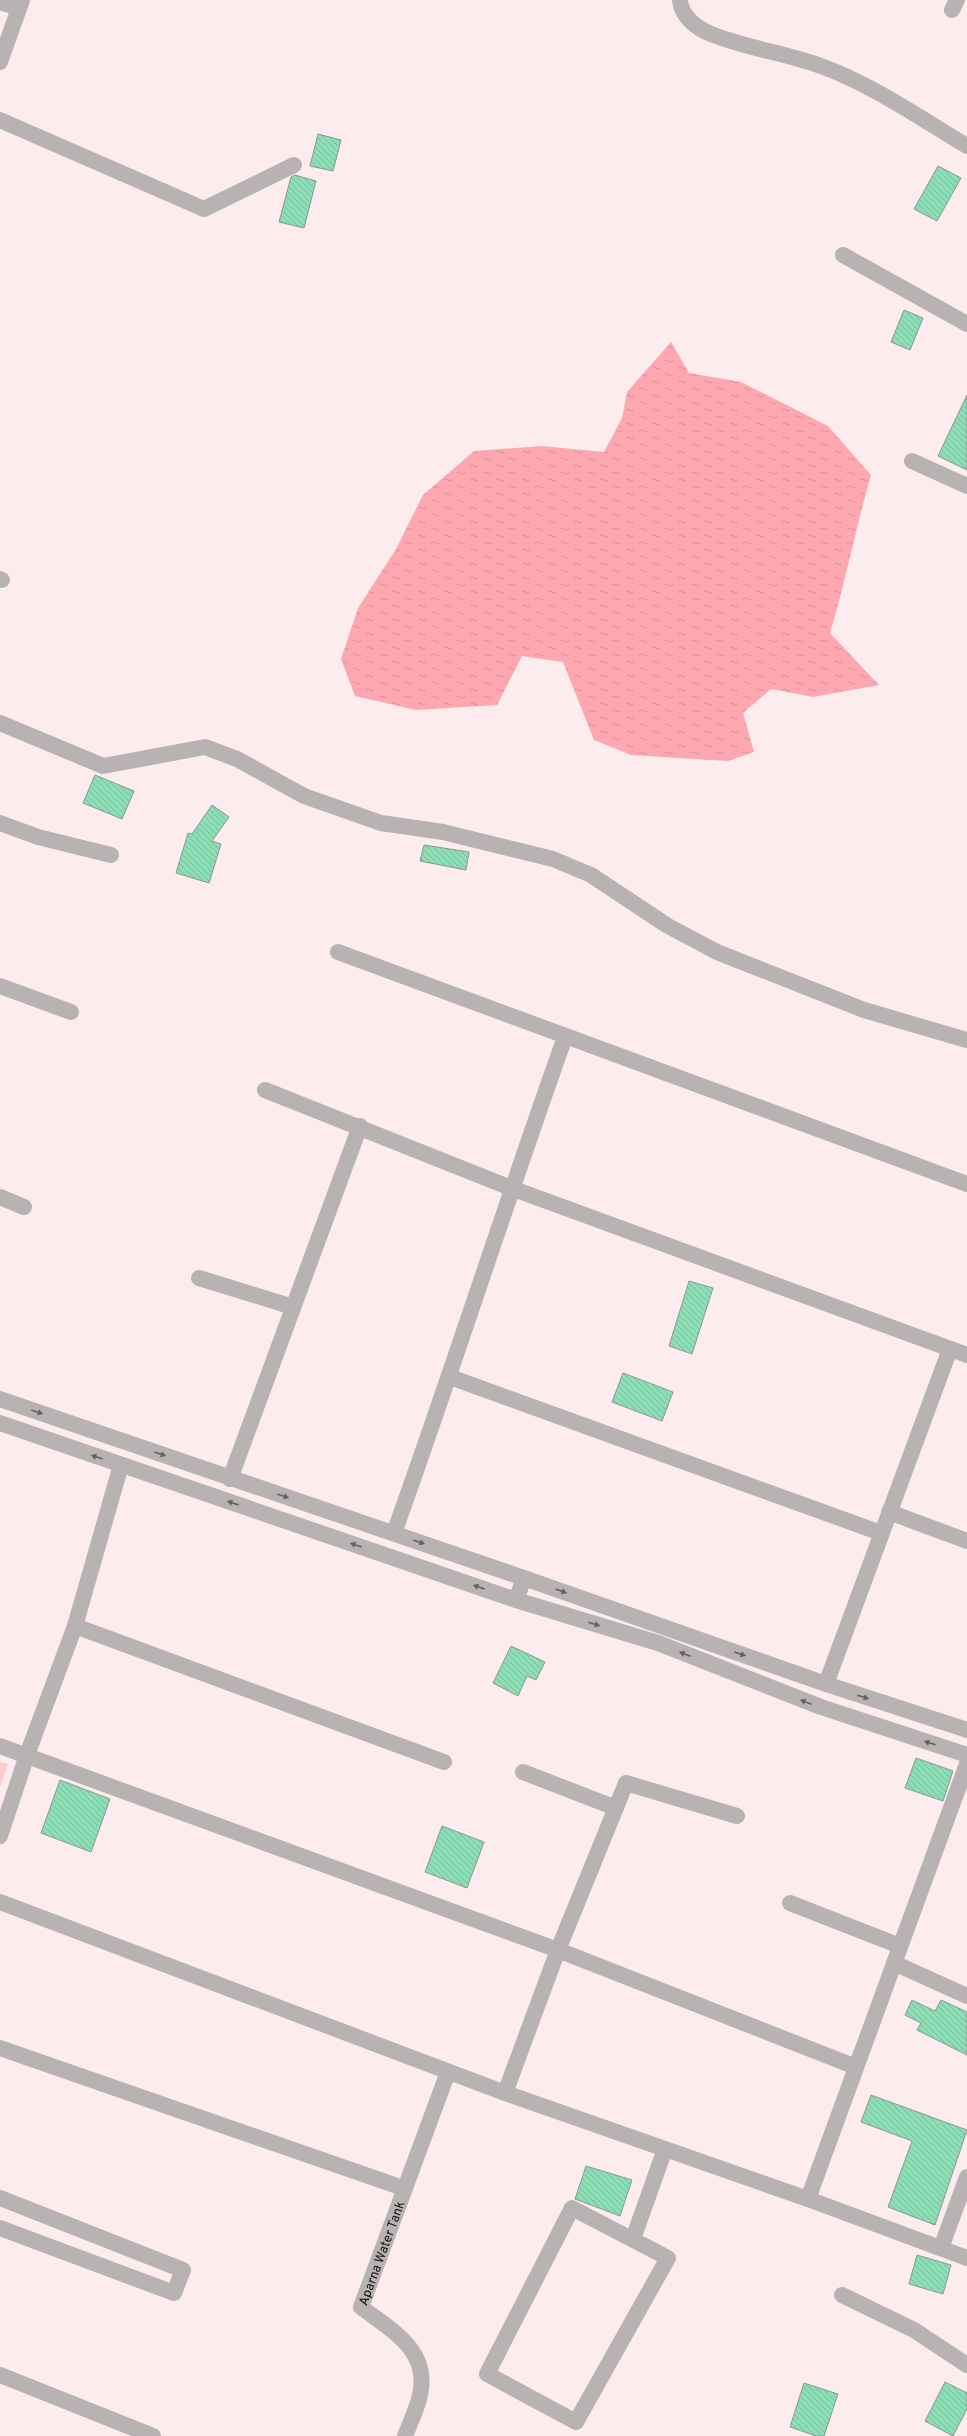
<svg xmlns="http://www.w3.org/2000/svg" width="967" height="2436" font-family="Overpass,sans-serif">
<defs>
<pattern id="water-ripples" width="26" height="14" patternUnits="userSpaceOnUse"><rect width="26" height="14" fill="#fda8b1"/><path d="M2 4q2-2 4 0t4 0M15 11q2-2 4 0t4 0" fill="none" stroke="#d88f97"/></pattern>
<pattern id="building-back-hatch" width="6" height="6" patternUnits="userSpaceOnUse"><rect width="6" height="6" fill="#8bdfb6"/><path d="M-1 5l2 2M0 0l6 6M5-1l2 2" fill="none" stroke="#77be9b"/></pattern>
</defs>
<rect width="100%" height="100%" fill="#fcecee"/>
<path fill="#fecace" d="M0 1762 8 1764 0 1787Z"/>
<path fill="url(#water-ripples)" d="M671 342 689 373 741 382 828 426 871 475C856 527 846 580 830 633L879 685 813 697 771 689 743 713 754 752 728 761 631 755 594 740 563 662 522 656 497 705 416 710 355 696 341 659 358 608 396 549 423 495 474 451 542 446 604 452 622 418 627 392Z"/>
<g fill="url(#building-back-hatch)" stroke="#8b9791">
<path d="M318 134 341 140 333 171 310 166Z"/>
<path d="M938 166 961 178 937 221 914 209Z"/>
<path d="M295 175 316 181 304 228 279 222 291 177Z"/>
<path d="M904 310 923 318 910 350 891 342Z"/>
<path d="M967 395V470L938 456Z"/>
<path d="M95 775 134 791 122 819 83 803Z"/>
<path d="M212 805 229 817 212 841 221 844 209 883 176 873 188 833 192 834Z"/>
<path d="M424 845 469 852 466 870 420 861Z"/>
<path d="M689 1281 713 1288 692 1354 669 1346Z"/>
<path d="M623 1373 673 1392 662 1421 612 1402Z"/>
<path d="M511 1646 545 1662 536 1680 527 1676 518 1696 493 1683Z"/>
<path d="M916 1758 953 1771 943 1801 905 1788Z"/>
<path d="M60 1780 110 1799 91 1852 41 1833Z"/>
<path d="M442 1826 484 1842 467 1888 425 1872Z"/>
<path d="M912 2000 935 2011 941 2000 967 2012V2055L917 2030 921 2023 905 2015Z"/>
<path d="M871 2095 967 2130 935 2225 888 2207 912 2141 861 2122Z"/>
<path d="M586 2166 632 2180 620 2216 575 2199Z"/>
<path d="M917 2255 951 2265 943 2294 909 2284Z"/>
<path d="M945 2382 967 2393V2409L953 2436 925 2421Z"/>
<path d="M804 2383 838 2394 824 2436H816L790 2427Z"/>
</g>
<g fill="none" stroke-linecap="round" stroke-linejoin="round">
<g stroke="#b8b2b2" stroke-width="16">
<path d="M680 0C681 16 696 28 711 34 746 48 785 53 821 66 873 85 920 118 967 146"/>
<path d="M0 2 19 8"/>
<path d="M952 10 957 0"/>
<path d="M0 62 22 0"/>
<path d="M0 120 204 209 294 165"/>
<path d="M843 255 967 324"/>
<path d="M912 461 967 486"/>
<path d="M0 579 2 580"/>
<path d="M0 723 103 766 205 747 237 759 304 796 381 823 443 832 553 859 591 875 668 926 717 952 864 1010 967 1040"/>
<path d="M0 823 38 837 111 855"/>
<path d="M338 952 967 1184"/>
<path d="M0 986 71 1012"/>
<path d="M265 1090 511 1188 967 1355"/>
<path d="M0 1197 24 1207"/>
<path d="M199 1278 293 1307"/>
<path d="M450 1377 881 1533"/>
<path d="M0 1399 524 1578 516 1600"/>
<path d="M0 1423 516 1600 658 1643 821 1707 967 1755"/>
<path d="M230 1479 360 1126"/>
<path d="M889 1512 967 1541"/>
<path d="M394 1533C453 1369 506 1202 565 1037"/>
<path d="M524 1578 826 1684 967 1730"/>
<path d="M75 1626 444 1762"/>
<path d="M826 1684 950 1349"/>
<path d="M0 1746 558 1950 626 1783 737 1816"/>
<path d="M523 1772 616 1808"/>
<path d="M0 1836 27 1755 75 1626 121 1465"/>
<path d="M0 1902 505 2093 808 2199 967 2258"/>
<path d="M790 1903 900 1946"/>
<path d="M894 1963 967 1996"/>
<path d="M0 2048 403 2188"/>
<path d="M505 2093 558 1950 856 2067"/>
<path d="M0 2198 183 2270 174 2293 0 2228"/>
<path d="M808 2199 967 1764"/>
<path d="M572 2208 668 2258 576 2422 487 2374Z"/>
<path d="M633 2239 665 2149"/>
<path d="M941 2248 967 2177"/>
<path d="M842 2295 914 2330 967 2365"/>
<path d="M0 2375 153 2436"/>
<path id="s1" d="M405 2436C410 2423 417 2409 420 2395 430 2350 392 2331 361 2307L448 2072"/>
</g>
</g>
<defs><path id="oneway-solid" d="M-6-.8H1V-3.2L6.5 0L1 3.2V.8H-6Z"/></defs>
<g fill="#666060">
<use href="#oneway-solid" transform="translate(37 1412) rotate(19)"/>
<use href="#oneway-solid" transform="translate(160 1454) rotate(19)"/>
<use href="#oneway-solid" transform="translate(97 1457) rotate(-161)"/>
<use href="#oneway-solid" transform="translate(283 1496) rotate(18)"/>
<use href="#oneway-solid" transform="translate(233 1503) rotate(-161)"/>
<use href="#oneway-solid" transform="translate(419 1542) rotate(19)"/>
<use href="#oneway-solid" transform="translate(356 1545) rotate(-161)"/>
<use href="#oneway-solid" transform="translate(479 1587) rotate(-161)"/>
<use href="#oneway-solid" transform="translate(561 1591) rotate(20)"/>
<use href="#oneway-solid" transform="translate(594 1624) rotate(17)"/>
<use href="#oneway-solid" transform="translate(685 1654) rotate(-159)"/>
<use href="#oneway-solid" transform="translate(740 1654) rotate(19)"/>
<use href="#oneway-solid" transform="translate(863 1697) rotate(18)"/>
<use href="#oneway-solid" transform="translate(806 1702) rotate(-159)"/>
<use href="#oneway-solid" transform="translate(930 1743) rotate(-162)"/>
</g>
<g text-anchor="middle" stroke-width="3" stroke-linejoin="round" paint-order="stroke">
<g font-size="13" fill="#140f0f" stroke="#fcecee">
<text dy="5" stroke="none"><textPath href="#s1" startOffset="215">Aparna Water Tank</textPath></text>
</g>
</g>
</svg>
